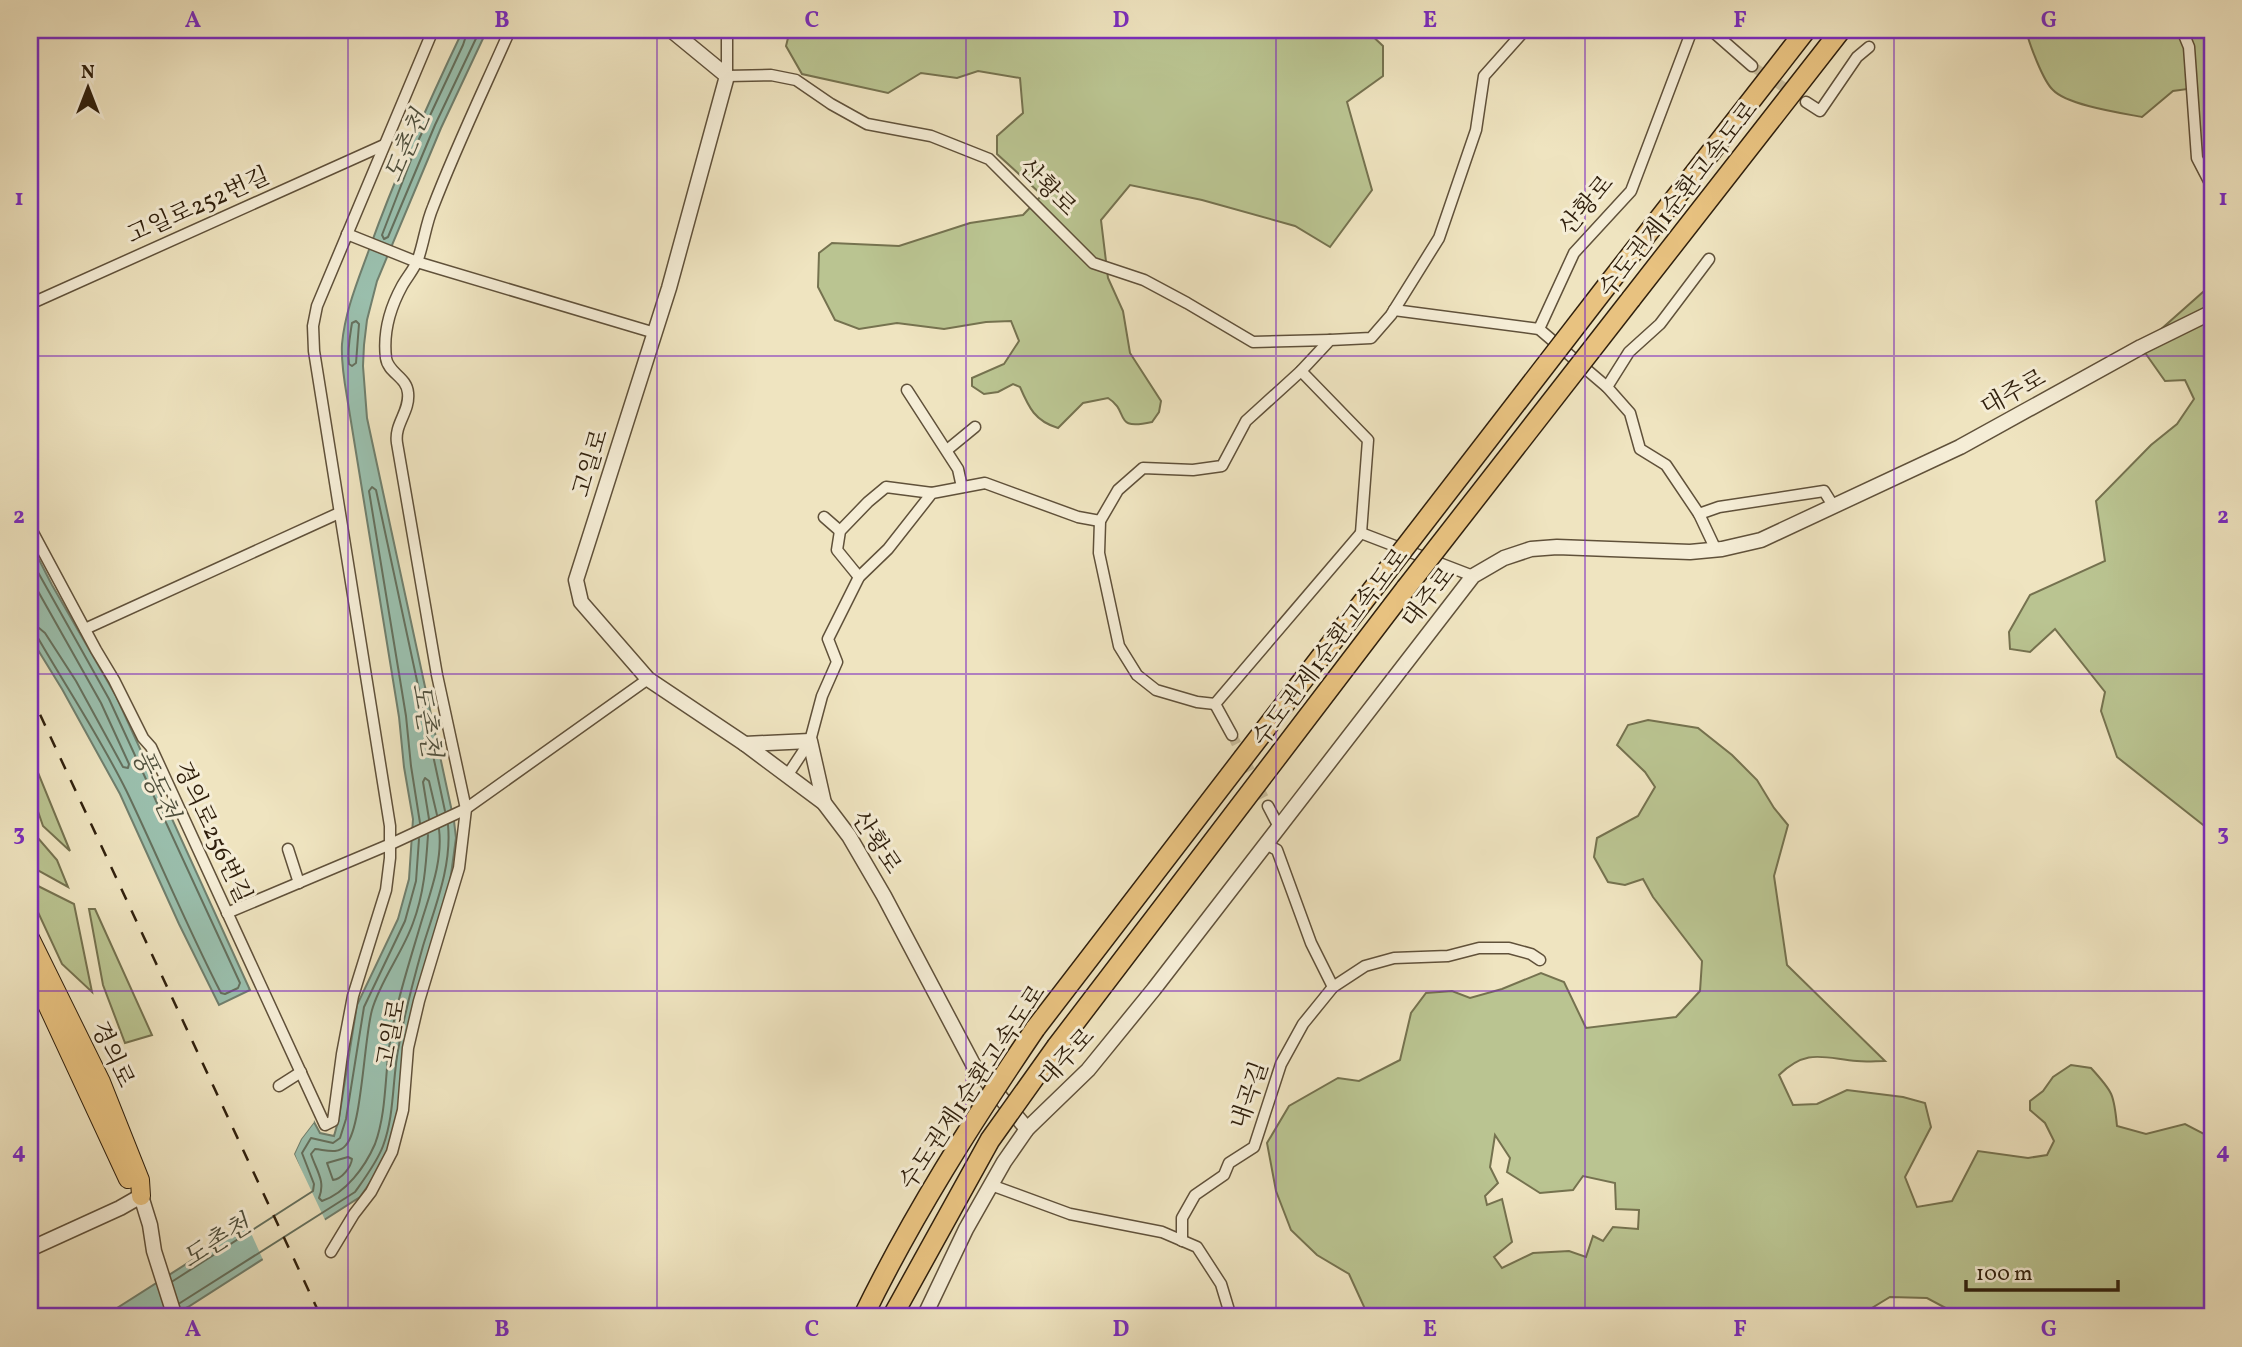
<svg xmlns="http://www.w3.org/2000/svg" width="2242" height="1347" font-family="Vollkorn,'Noto Serif KR',serif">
<rect width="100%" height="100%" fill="#efe4c0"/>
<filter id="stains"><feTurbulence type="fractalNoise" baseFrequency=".00286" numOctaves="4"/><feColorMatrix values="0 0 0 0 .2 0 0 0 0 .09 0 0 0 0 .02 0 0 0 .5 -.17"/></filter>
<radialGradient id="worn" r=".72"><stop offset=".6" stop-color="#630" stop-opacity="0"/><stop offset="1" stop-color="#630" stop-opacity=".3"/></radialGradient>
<g fill="#bac491" stroke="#75724f" stroke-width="2" fill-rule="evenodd">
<path d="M790 30H1366L1383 46V76L1347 102 1372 190 1330 247 1295 226 1202 200 1130 185 1101 220 1108 278 1123 311 1130 353 1161 401 1159 412 1152 422C1111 431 1131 412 1108 398L1083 403 1058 428C1035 421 1029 408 1020 387L1013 384 998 392 984 394 972 386V378L1004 364 1019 341 1011 321 986 322 944 329 897 323 859 329 835 320 818 287 819 253 832 243 899 246 970 223 1023 215 1042 195 997 154V136L1023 113 1020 78 978 71 957 78 921 73 888 93 802 74 786 46Z"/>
<path d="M2026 30H2212V171L2204 158 2187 89 2173 91 2142 117C2121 113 2067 105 2053 90 2043 81 2029 43 2026 30Z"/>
<path d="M2212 284V832L2117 757 2101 711 2105 692 2055 629 2030 652 2010 649 2009 632 2030 595 2105 561 2096 501 2151 445 2177 424 2194 399 2185 380 2165 381 2141 347Z"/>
<path d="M1648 720 1698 728 1732 755 1757 780 1774 808 1788 825 1774 876 1787 965 1885 1061C1876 1061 1866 1062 1857 1061 1823 1058 1807 1048 1779 1075L1793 1105 1817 1104 1847 1090 1903 1097 1925 1103 1931 1127 1905 1177 1917 1207 1952 1201 1978 1151 2028 1158 2047 1155 2054 1141 2045 1123 2030 1110V1101L2043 1091 2053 1077 2071 1065 2091 1068C2113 1092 2114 1094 2117 1126L2146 1134 2185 1124 2212 1138V1317H1985L1955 1313 1927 1298 1890 1297 1857 1317H1364L1366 1311 1349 1274 1317 1255 1291 1230 1276 1191 1267 1143 1289 1106 1338 1078 1359 1081 1400 1060 1411 1013 1426 993 1452 991 1470 998 1502 989 1541 973 1564 982 1586 1028 1676 1017 1700 991 1702 961 1653 897 1643 879 1625 885 1608 882 1594 857 1597 838 1638 816 1655 787 1645 772 1617 745 1628 725ZM1495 1135 1510 1158 1507 1172 1540 1193 1573 1190 1583 1176 1615 1183 1616 1209 1639 1210 1638 1229 1613 1227 1603 1241 1593 1236 1586 1257 1569 1251 1533 1253 1502 1268 1494 1257 1512 1242 1502 1199 1487 1205 1485 1196 1498 1183 1490 1167Z"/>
<path d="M30 753 70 851 43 826 30 788Z"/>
<path d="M30 826 31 830 57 860 68 887 30 866Z"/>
<path d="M30 882 74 904 92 992 62 964 30 895Z"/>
<path d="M95 909 152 1035 125 1043 103 985 89 909Z"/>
</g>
<g fill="#9abfad" stroke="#707f6d" stroke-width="2">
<path d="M463 30H487L441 128 377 281 367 320 364 345 363 366 367 418 454 821 456 838 450 882 390 1149 376 1174 360 1197 188 1307 166 1317H103L307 1187 294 1154 301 1139 314 1122 320 1133 334 1136 339 1118 357 1005 398 919 409 879 413 819 404 767 399 717 347 397C344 380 341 362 342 344 345 310 359 278 370 247 397 172 429 101 463 30Z"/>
<path d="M30 542 52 585 116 696 250 990 219 1005 179 924 120 794 62 689 30 637Z"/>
</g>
<path fill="#efe4c0" d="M313 1119 314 1122 301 1139 294 1154 326 1222 264 1262 246 1222 303 1186 291 1154 298 1138Z"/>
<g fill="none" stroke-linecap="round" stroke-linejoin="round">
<g stroke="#65705d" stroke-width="2">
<path d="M468 30 463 45 419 139 382 235 384 239 388 237 435 125 480 30"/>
<path d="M356 321 359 324 356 363 352 366 349 364C347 350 350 336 352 323Z"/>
<path d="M30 558 109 699 240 983 238 988 225 994 221 993C187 927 159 859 127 792 101 739 68 690 38 638L30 635"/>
<path d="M30 577 101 703 129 764 128 768 123 767 76 681 45 633 39 628 30 626"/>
<path d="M429 819 423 782 425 778 429 781 437 815"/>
<path d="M420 823 411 766 406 716 369 491 372 487 376 490 445 811"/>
<path d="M428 835C426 865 424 894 413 923 403 952 380 981 372 1010 364 1038 362 1127 346 1145 338 1155 326 1150 315 1149L311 1154C316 1170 326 1181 319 1198L322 1201C346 1193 365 1167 375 1144 386 1114 385 1079 389 1048 395 1006 409 964 421 923 430 893 443 861 439 829"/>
<path d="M348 1157 352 1159C351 1167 342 1179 333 1180L327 1163Z"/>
<path d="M173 1281 313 1191 314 1184 302 1153 311 1138 333 1143 340 1138 346 1119 364 1007 405 921 416 881 419 839"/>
<path d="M180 1303 355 1192C365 1178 377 1162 383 1146 395 1114 392 1078 399 1045 405 1011 414 978 423 946 435 907 452 866 448 825"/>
</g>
<g stroke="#c9bd9c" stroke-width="10" stroke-dasharray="10 5" stroke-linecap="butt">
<path d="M1752 66 1806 102"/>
<path d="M1232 735 1268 806"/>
</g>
<g stroke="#60513a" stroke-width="13">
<g id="minor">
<path d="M727 30V76L771 75 796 80 831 104 867 124 931 136 989 159 1093 263 1144 280 1187 303 1253 342 1330 340"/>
<path d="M1711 30 1752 66"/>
<path d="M2182 30 2189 47 2197 158 2212 187"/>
<path d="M1806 102 1820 111 1857 57 1869 47"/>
<path d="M347 234 417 262 655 333"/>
<path d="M30 304 384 145"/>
<path d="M1394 310 1539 329 1607 387 1630 413 1640 449 1666 465 1699 514 1716 550"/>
<path d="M1539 329 1574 253 1631 191 1692 30"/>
<path d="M1301 371 1368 440 1361 533"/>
<path d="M1607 387 1629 352 1660 324 1709 259"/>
<path d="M907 390 958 469 962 487"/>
<path d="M947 450 975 427"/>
<path d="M1699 514 1719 507 1824 491 1834 507"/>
<path d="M824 517 840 531"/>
<path d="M30 527 96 650 114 680 143 738 151 747 325 1125 333 1121 342 1054 353 996 386 890 390 858V826L314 351 313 326 317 306 433 30"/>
<path d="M859 577 837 550 840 531 868 502 886 487 932 493"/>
<path d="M85 629 339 513"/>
<path d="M1215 704 1197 702 1156 690 1137 675 1119 646 1099 553 1100 521 1118 490 1143 468 1193 470 1222 466 1246 421 1301 371 1330 340 1371 338 1391 315 1439 238 1476 130 1484 76 1525 30"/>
<path d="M1215 704 1361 533 1473 576"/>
<path d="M1215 704 1232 735"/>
<path d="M787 776 810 741 822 696 837 662 828 639 859 577 888 549 932 493 985 483 1078 517 1100 521"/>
<path d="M1268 806 1279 827"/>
<path d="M1266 844 1277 850 1311 943 1333 987 1365 966 1394 958 1448 956 1479 948H1509L1531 954 1540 960"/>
<path d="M288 849 299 883"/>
<path d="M227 913 393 843 464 810 648 679"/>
<path d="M279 1086 301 1072"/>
<path d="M991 1185 1070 1214 1162 1232 1197 1247 1221 1284 1231 1317"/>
<path d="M1182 1241V1218L1195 1195 1224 1175 1229 1163 1254 1147 1281 1064 1303 1024 1333 987"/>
<path d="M331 1252 354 1214 371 1192 392 1152 403 1110 408 1048 419 1001 459 868 466 809 437 675 397 443C394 424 410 412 408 393 407 377 388 373 386 358 383 333 390 308 402 286 407 277 415 268 418 259 424 242 426 223 433 207 456 147 484 89 510 30"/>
</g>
</g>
<g stroke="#60513a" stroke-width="17">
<g id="tertiary">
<path d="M671 30 727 76 669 288 576 580 581 602 648 679 745 744 824 803 849 836 884 896 974 1066 1027 1129"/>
<path d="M745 744 810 741 824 803"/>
<path d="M30 1249 120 1208 141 1196 150 1225 154 1251 175 1317"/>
<path d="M924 1317 966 1229 1004 1162 1027 1129 1088 1070 1154 989 1473 576 1504 558 1531 549 1557 547 1690 552 1722 549 1761 540 1960 447 2141 347 2212 312"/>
</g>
</g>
<g stroke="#30200d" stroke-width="20">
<g id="primary">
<path d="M30 938 101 1082 140 1180 141 1196"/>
<path d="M30 968 128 1179"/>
</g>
</g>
<g stroke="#30200d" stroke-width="22">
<g id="motorway">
<path d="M1609 283 1806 30"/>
<path d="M1631 299 1841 30"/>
<path d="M1035 1029 1386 572"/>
<path d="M1057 1046 1406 588"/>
</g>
</g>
<use href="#minor" stroke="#f5edd6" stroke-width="10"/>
<use href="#tertiary" stroke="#f5edd6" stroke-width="14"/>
<use href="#primary" stroke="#e8c280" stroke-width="18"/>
<use href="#motorway" stroke="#e8c280" stroke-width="19"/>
<path stroke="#30200d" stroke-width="2.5" stroke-dasharray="12 12" stroke-linecap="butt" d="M30 693 321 1317"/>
<g stroke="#30200d" stroke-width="22" stroke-linecap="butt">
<g id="motorway-bridge">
<path d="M1386 572 1609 283"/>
<path d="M1406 588 1631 299"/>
<path d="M863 1317C912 1216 972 1122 1035 1029"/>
<path d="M892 1317 990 1140 1057 1046"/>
</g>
</g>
<use href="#motorway-bridge" stroke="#e8c280" stroke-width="19"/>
</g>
<path fill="none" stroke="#7b2cbf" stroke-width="2" stroke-opacity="0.55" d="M348 30V1317M657 30V1317M966 30V1317M1276 30V1317M1585 30V1317M1894 30V1317M30 356H2212M30 674H2212M30 991H2212"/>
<g text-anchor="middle" stroke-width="6" stroke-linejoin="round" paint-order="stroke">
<g font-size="24" fill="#30200d" stroke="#f5edd6">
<text transform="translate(1048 187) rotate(45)" y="8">산황로</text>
<text transform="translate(1678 199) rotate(-52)" y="8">수도권제1순환고속도로</text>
<text transform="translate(198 205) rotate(-24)" y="8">고일로252번길</text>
<text transform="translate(1586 205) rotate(-50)" y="8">산황로</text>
<text transform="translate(2013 392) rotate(-29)" y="8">대주로</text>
<text transform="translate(590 463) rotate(-73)" y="8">고일로</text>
<text transform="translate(1428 597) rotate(-52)" y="8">대주로</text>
<text transform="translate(1330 647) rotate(-53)" y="8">수도권제1순환고속도로</text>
<text transform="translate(213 832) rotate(65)" y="8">경의로256번길</text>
<text transform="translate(877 842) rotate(57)" y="8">산황로</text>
<text transform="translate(391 1033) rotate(-79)" y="8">고일로</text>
<text transform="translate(113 1054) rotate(65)" y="8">경의로</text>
<text transform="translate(1066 1057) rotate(-47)" y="8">대주로</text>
<text transform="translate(972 1087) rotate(-56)" y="8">수도권제1순환고속도로</text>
<text transform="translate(1249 1095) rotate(-71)" y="8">내곡길</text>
</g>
<g font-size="26" font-style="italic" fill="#50503d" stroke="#f5edd6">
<text transform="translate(406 146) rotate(-66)" y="9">도촌천</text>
<text transform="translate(427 720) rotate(81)" y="9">도촌천</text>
<text transform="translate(156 784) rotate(65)" y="9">풍동천</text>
<text transform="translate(216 1241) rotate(-32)" y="9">도촌천</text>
</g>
</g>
<rect width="2242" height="1347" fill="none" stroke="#efe4c0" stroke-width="77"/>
<g transform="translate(88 88)" stroke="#f5edd6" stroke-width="5" paint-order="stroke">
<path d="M0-5L12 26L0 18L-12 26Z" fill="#30200d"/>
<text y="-10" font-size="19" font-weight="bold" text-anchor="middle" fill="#30200d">N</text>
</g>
<path d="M1966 1280v10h152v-10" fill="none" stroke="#30200d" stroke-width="3.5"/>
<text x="1976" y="1280" font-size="21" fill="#30200d" stroke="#f5edd6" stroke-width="5" paint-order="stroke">100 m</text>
<rect x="38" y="38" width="2166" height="1270" fill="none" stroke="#7b2cbf" stroke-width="2.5"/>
<g font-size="23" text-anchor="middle" font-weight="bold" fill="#7b2cbf">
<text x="193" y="27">A</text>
<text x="502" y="27">B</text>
<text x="812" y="27">C</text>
<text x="1121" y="27">D</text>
<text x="1430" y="27">E</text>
<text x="1740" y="27">F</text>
<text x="2049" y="27">G</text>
<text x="19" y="205">1</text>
<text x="2223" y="205">1</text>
<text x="19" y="523">2</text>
<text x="2223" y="523">2</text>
<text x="19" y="840">3</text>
<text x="2223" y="840">3</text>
<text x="19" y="1158">4</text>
<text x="2223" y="1158">4</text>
<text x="193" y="1336">A</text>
<text x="502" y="1336">B</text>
<text x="812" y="1336">C</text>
<text x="1121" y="1336">D</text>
<text x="1430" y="1336">E</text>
<text x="1740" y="1336">F</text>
<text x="2049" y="1336">G</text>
</g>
<rect width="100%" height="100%" filter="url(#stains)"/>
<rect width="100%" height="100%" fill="url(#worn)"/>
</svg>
